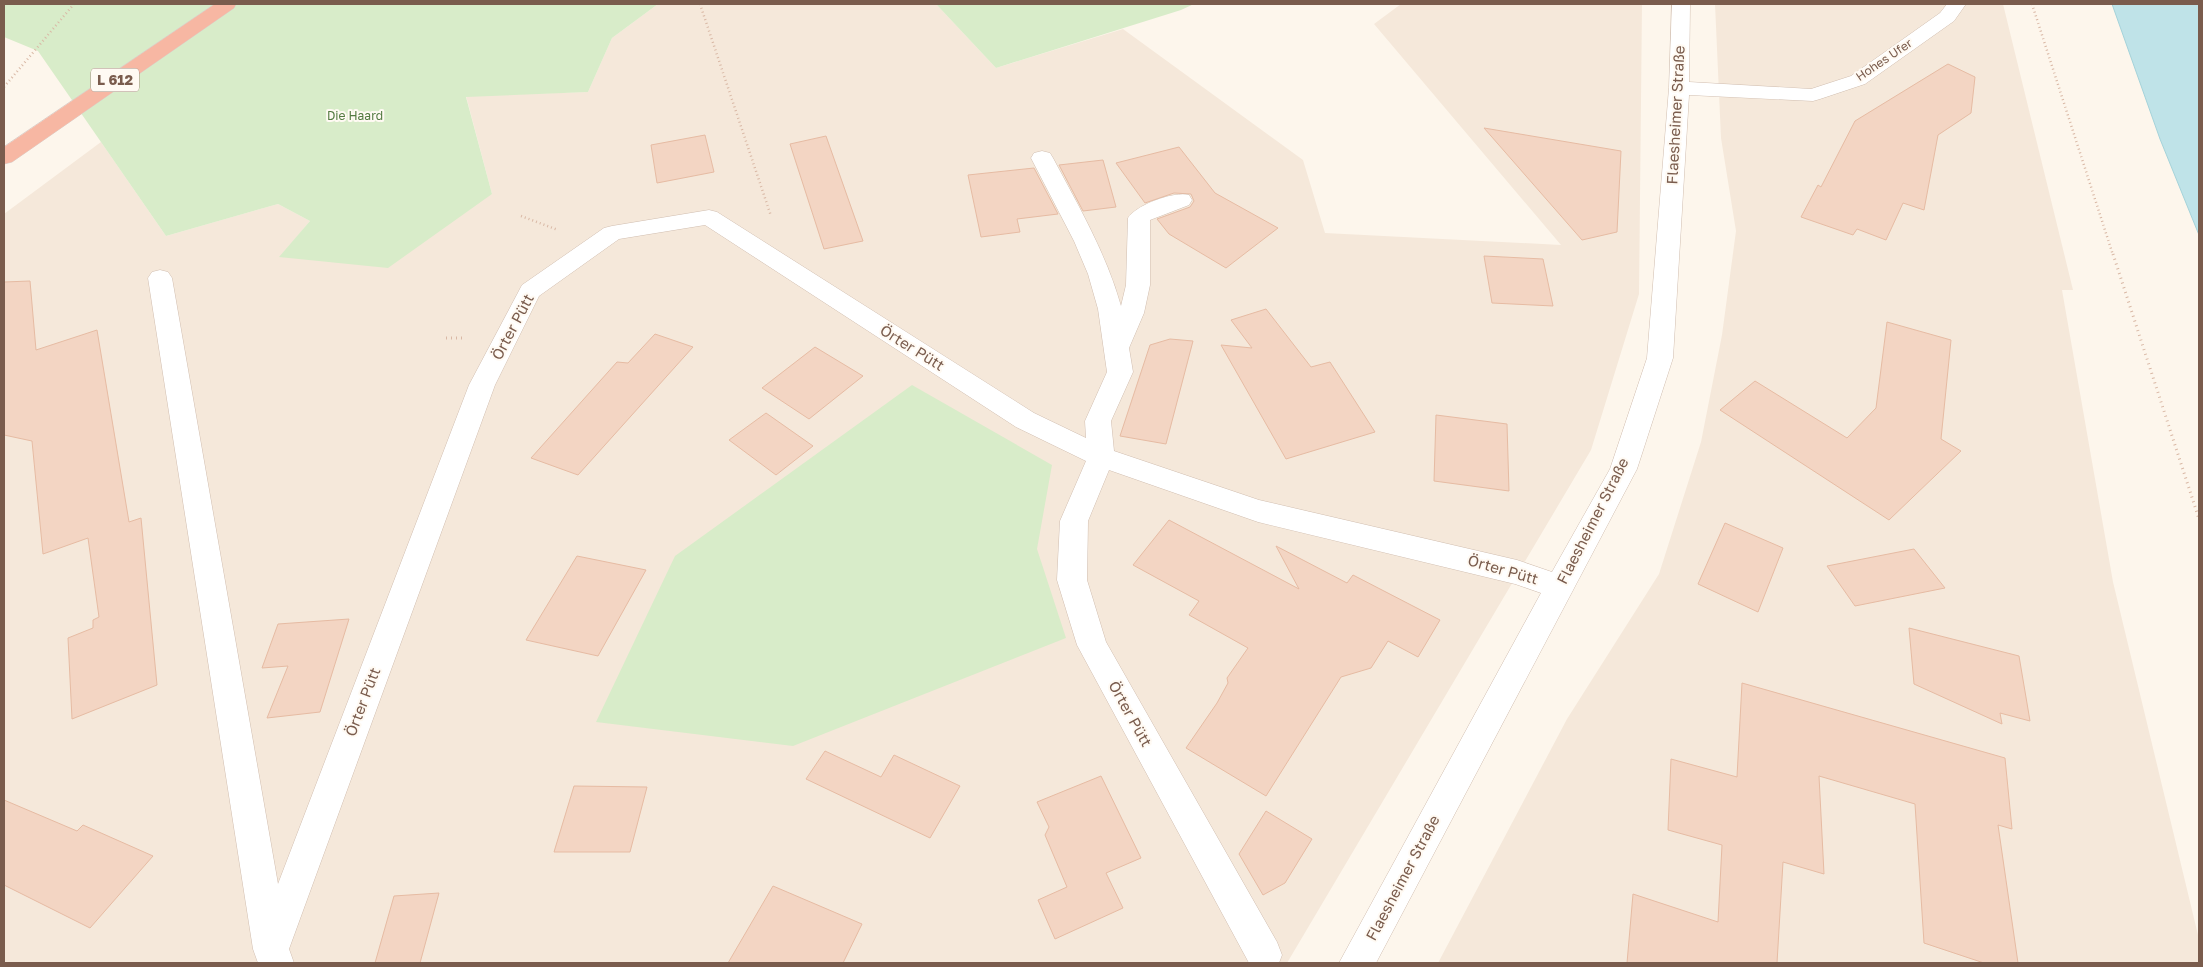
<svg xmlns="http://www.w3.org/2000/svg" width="2203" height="967" font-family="'Golos Text',sans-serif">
<rect width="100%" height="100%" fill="#fdf6ec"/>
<g fill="#f5e8da">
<path d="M658 4H936L996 68 1123 29 1303 160 1325 233 1561 245 1374 24 1401 4H1642L1639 294 1591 450 1287 963H4V214L101 142 166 236 278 204 310 221 280 257 492 194 466 96 588 92 612 38Z"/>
<path d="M1715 4H2003L2073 290H2062L2113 582 2198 935 2199 963H1438L1567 719 1659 574 1701 442 1722 335 1736 231 1721 138Z"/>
</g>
<g fill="#d8ecc9">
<path d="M4 4H658L612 38 588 92 466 97 492 194 388 268 279 257 310 221 278 204 166 236 38 51 4 37Z"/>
<path d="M936 4H1194L1181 10 996 68Z"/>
<path d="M912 385 1052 465 1037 549 1066 638 793 746 596 722 675 556Z"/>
</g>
<path fill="#bfe3e8" stroke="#a5d3da" d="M2112 4H2199V235L2160 139Z"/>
<g fill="#f3d5c3" stroke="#e6bba3">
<path d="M1948 64 1975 77 1971 113 1938 135 1924 210 1903 203 1886 240 1857 229 1853 235 1801 217 1818 185 1821 187 1855 121Z"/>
<path d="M1484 128 1621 151 1617 232 1582 240Z"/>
<path d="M705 135 714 172 657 183 651 145Z"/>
<path d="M826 136 863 241 824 249 790 144Z"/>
<path d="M1179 147 1215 193 1278 228 1226 268 1169 234 1157 219 1190 207 1194 201 1191 194 1174 193 1145 203 1116 163Z"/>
<path d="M1103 160 1116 207 1083 211 1059 165Z"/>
<path d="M1034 168 1058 214 1017 219 1020 232 981 237 968 175Z"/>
<path d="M1484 256 1543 259 1553 306 1492 303Z"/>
<path d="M30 281 36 350 97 330 129 522 141 518 157 685 72 719 68 638 93 628V620L99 617 88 538 43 554 32 441 4 435V282Z"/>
<path d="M1266 309 1311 367 1330 362 1375 432 1286 459 1221 345 1252 348 1231 320Z"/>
<path d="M1887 322 1951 340 1941 439 1961 451 1889 520 1720 410 1755 381 1847 438 1876 408Z"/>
<path d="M655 334 693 347 578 475 531 458 617 362 628 363Z"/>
<path d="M1170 339 1193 341 1166 444 1120 436 1150 345Z"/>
<path d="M815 347 863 376 809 419 762 388Z"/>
<path d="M766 413 813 446 776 475 729 440Z"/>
<path d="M1436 415 1507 424 1509 491 1434 481Z"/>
<path d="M1169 520 1299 589 1276 546 1347 583 1353 575 1440 620 1418 657 1388 641 1371 668 1341 677 1266 796 1186 748 1217 703 1228 683 1227 678 1248 648 1189 615 1199 601 1133 565Z"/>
<path d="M1725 523 1783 548 1758 612 1698 584Z"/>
<path d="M1914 549 1945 588 1855 606 1827 566Z"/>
<path d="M577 556 646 570 598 656 526 640Z"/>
<path d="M349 619 320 712 267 718 288 666 262 668 278 624Z"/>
<path d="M1909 628 2019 656 2030 721 2000 713 2002 724 1914 684Z"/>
<path d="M1742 683 2005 758 2012 829 1998 825 2018 963H1984L1924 943 1915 804 1819 776 1824 874 1783 862 1777 963H1627L1633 894 1718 922 1722 845 1668 830 1671 759 1737 777Z"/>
<path d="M825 751 881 777 894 755 960 786 930 838 806 779Z"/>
<path d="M1101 776 1141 858 1106 873 1123 908 1055 939 1038 900 1067 887 1045 835 1049 827 1037 802Z"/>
<path d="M574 786 647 787 630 852H554Z"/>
<path d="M4 800 77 831 83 825 153 856 90 928 4 885Z"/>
<path d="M1266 811 1312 839 1285 883 1263 895 1239 854Z"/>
<path d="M773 886 862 924 843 963H728Z"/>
<path d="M439 893 420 963H375L394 896Z"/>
</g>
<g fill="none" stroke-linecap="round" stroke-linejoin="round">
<g stroke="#d1beb0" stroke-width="1">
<path id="minor" d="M1672 4H1690L1689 82 1811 89 1851 76 1940 13 1947 4H1966L1954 21 1865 84 1820 99 1813 101 1689 95 1673 358 1637 469 1376 963H1339L1541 593 1515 584 1258 522 1109 470 1088 521 1087 580 1106 642 1277 942 1282 955 1279 963H1249L1077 645 1057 580 1060 521 1086 461 1016 427 705 225 619 239 539 296 495 385 289 949 294 963H258L253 949 148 278 152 272 160 270 168 272 172 278 278 884 469 385 522 285 604 228 612 226 709 210 717 212 1034 413 1086 438 1085 421 1107 372 1098 309 1088 274 1074 241 1031 158 1034 153 1042 151 1050 153 1053 158C1079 207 1106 253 1121 306L1126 285 1128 218C1136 205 1174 191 1189 195L1192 200 1189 205 1150 220V285L1144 313 1129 348 1133 372 1111 421 1114 451 1259 500 1517 560 1552 572 1610 469 1647 358 1669 88Z"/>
</g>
<g stroke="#dad1cd" stroke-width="1">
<path id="highway" d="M215 4H236L234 8 12 162 4 164V147Z"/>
</g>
<g stroke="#d9b8a5" stroke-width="2.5" stroke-dasharray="1 3" stroke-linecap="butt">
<path d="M700 4 771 216"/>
<path d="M2032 4 2113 255"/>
<path d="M4 87 74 4"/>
<path d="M521 216 558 230"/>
</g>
<g stroke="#d9b8a5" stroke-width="3" stroke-dasharray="1 4" stroke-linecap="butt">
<path d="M2113 254 2199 519"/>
<path d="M446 338H466"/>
</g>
<use href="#minor" fill="#fff" fill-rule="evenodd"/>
<use href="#highway" fill="#f7b7a3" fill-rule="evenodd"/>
</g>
<g text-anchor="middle" stroke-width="4" stroke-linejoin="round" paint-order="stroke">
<g font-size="12" fill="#7a5c4d" stroke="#fffaf3">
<text transform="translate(1884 60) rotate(-34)" y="4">Hohes Ufer</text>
</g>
<g font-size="12" fill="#537a41" stroke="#fffaf3">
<text x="355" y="120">Die Haard</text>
</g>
<rect fill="#fffaf3" stroke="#a28b7f" stroke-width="1" x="91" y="68.5" width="48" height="23" rx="4"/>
<g font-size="14" font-weight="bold" fill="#7a5c4d">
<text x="115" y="85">L 612</text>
</g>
<g font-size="15" fill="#7a5c4d" stroke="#fffaf3">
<text transform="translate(1676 115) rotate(-87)" y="5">Flaesheimer Straße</text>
<text transform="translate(513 327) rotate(-62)" y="5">Örter Pütt</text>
<text transform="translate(912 348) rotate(32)" y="5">Örter Pütt</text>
<text transform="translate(1593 521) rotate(-63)" y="5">Flaesheimer Straße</text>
<text transform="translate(1503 570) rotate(16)" y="5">Örter Pütt</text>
<text transform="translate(363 702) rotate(-69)" y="5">Örter Pütt</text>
<text transform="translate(1130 714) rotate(61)" y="5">Örter Pütt</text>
<text transform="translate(1403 878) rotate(-62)" y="5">Flaesheimer Straße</text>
</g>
</g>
<rect width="2203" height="967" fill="none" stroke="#7a5c4d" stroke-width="10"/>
</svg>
